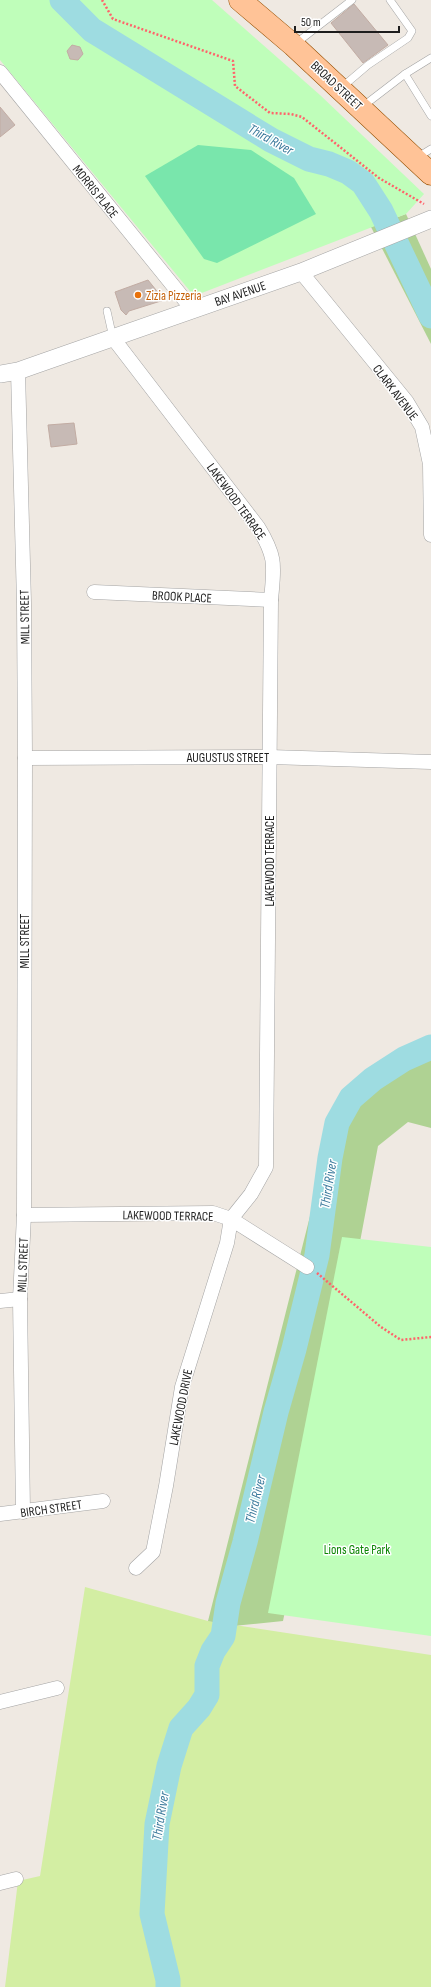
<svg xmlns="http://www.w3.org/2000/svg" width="431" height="1987" font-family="'Sofia Sans Condensed',sans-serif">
<rect width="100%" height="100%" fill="#efe9e2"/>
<path fill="#d3eea3" d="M85 1587 208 1621 431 1655V1987H5L18 1881 40 1876Z"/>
<g fill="#afd293">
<path d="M406 214 431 269V344L371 227Z"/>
<path d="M431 1037V1128L408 1122 378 1146 347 1311 283 1621 233 1626 208 1621 341 1093Z"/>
</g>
<g fill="#bffeba">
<path d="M0 0H212L320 95 424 194 406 214 194 296 0 60Z"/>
<path d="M342 1237 431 1247V1636L268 1613Z"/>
</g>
<path fill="#79e6ac" d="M198 145 251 150 294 178 316 214 217 263 204 259 145 176Z"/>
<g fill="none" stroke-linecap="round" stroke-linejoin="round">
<g stroke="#9edce1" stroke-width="25">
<path d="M62 0 92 30 271 140 309 159 329 164 348 172 363 183 381 211 431 316"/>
<path d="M168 1987V1980L152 1914 157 1824 169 1766 181 1728 199 1708 207 1695V1666L213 1651 223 1636 228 1603 245 1542 276 1412 294 1349 317 1255 330 1158 337 1123 351 1098 373 1079 404 1059 431 1047"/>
</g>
</g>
<g fill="#c7bab5" stroke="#c2aca3">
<path d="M354 4 388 45 363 63 331 23Z"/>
<path d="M72 45 80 47 83 54 78 60 70 59 67 51Z"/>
<path d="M0 107 15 125 0 137Z"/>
<path d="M148 280 164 300 129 311 126 315 121 310 115 292Z"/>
<path d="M74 423 77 444 51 447 48 425Z"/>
</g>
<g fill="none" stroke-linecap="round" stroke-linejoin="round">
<g stroke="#a4a4a4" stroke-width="8">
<g id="service">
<path d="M295 44 352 0"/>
<path d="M431 58 405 74 431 116"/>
<path d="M341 88 368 65 408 38 412 31 390 0"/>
<path d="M362 107 405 74"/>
<path d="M418 157 431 149"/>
<path d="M107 311 113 338"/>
</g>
</g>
<g stroke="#a4a4a4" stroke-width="15">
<g id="minor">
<path d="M0 72 192 309"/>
<path d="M301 272 407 402 422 427 430 464 431 535"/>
<path d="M18 371 24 603 25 758 24 1215 20 1299 23 1512"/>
<path d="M94 592 271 600"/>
<path d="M25 758 270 757 431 762"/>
<path d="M24 1215 213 1213 231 1219 251 1194 266 1167 271 600C274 566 277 558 258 527L113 338"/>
<path d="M0 1301 20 1299"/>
<path d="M0 1514 103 1501"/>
<path d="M136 1568 153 1552 166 1486 182 1387 227 1243 231 1219 307 1267"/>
<path d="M0 1702 57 1688"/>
<path d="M0 1883 16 1879"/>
</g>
</g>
<g stroke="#a4a4a4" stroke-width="18">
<path id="tertiary" d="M0 374 18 371 35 365 301 272 431 219"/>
</g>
<g stroke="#964f00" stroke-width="23">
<path id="primary" d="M240 0 293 45 431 174"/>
</g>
<g stroke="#ff636a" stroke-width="2.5" stroke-dasharray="2 2" stroke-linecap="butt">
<path d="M102 0 113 19 233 61 235 86 270 113 291 114 302 117 379 178 424 204"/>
<path d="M317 1273 381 1327 401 1340 431 1337"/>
</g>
<use href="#service" stroke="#fff" stroke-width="7"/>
<use href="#minor" stroke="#fff" stroke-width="14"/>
<use href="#tertiary" stroke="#fff" stroke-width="17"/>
<use href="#primary" stroke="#ffc397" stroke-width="22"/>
</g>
<circle fill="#e8710a" stroke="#fff" stroke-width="1.5" cx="138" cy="295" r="4"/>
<g text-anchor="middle" stroke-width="3" stroke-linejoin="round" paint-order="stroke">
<g font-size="13" fill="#1d1d1d" stroke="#fff">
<text transform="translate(337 85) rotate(43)" y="5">BROAD STREET</text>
<text transform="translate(96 191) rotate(51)" y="5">MORRIS PLACE</text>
<text transform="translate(240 293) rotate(-19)" y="5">BAY AVENUE</text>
<text transform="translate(396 392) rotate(53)" y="5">CLARK AVENUE</text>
<text transform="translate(237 501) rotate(54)" y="5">LAKEWOOD TERRACE</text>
<text transform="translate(182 596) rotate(3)" y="5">BROOK PLACE</text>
<text transform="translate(24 617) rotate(-91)" y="5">MILL STREET</text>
<text x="228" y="762">AUGUSTUS STREET</text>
<text transform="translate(269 861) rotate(-90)" y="5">LAKEWOOD TERRACE</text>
<text transform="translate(24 941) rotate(-90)" y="5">MILL STREET</text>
<text transform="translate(168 1215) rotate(1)" y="5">LAKEWOOD TERRACE</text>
<text transform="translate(22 1265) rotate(-88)" y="5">MILL STREET</text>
<text transform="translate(180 1407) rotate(-79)" y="5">LAKEWOOD DRIVE</text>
<text transform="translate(51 1508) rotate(-8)" y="5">BIRCH STREET</text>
</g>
<g font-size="13" fill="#c56008" stroke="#fff" text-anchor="start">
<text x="146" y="300">Zizia Pizzeria</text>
</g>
<g font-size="13" fill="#0a8402" stroke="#fff">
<text x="357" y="1554">Lions Gate Park</text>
</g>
<g font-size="14" font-style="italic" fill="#3b7a9c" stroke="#fff">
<text transform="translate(271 139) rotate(29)" y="5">Third River</text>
<text transform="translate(328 1184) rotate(-81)" y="5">Third River</text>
<text transform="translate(255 1499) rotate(-76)" y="5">Third River</text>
<text transform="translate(160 1816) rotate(-81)" y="5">Third River</text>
</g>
</g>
<path d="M295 26v6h104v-6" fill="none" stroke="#1d1d1d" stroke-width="2"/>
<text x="301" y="26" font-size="12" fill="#1d1d1d" stroke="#ffffff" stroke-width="3" paint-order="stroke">50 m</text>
</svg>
